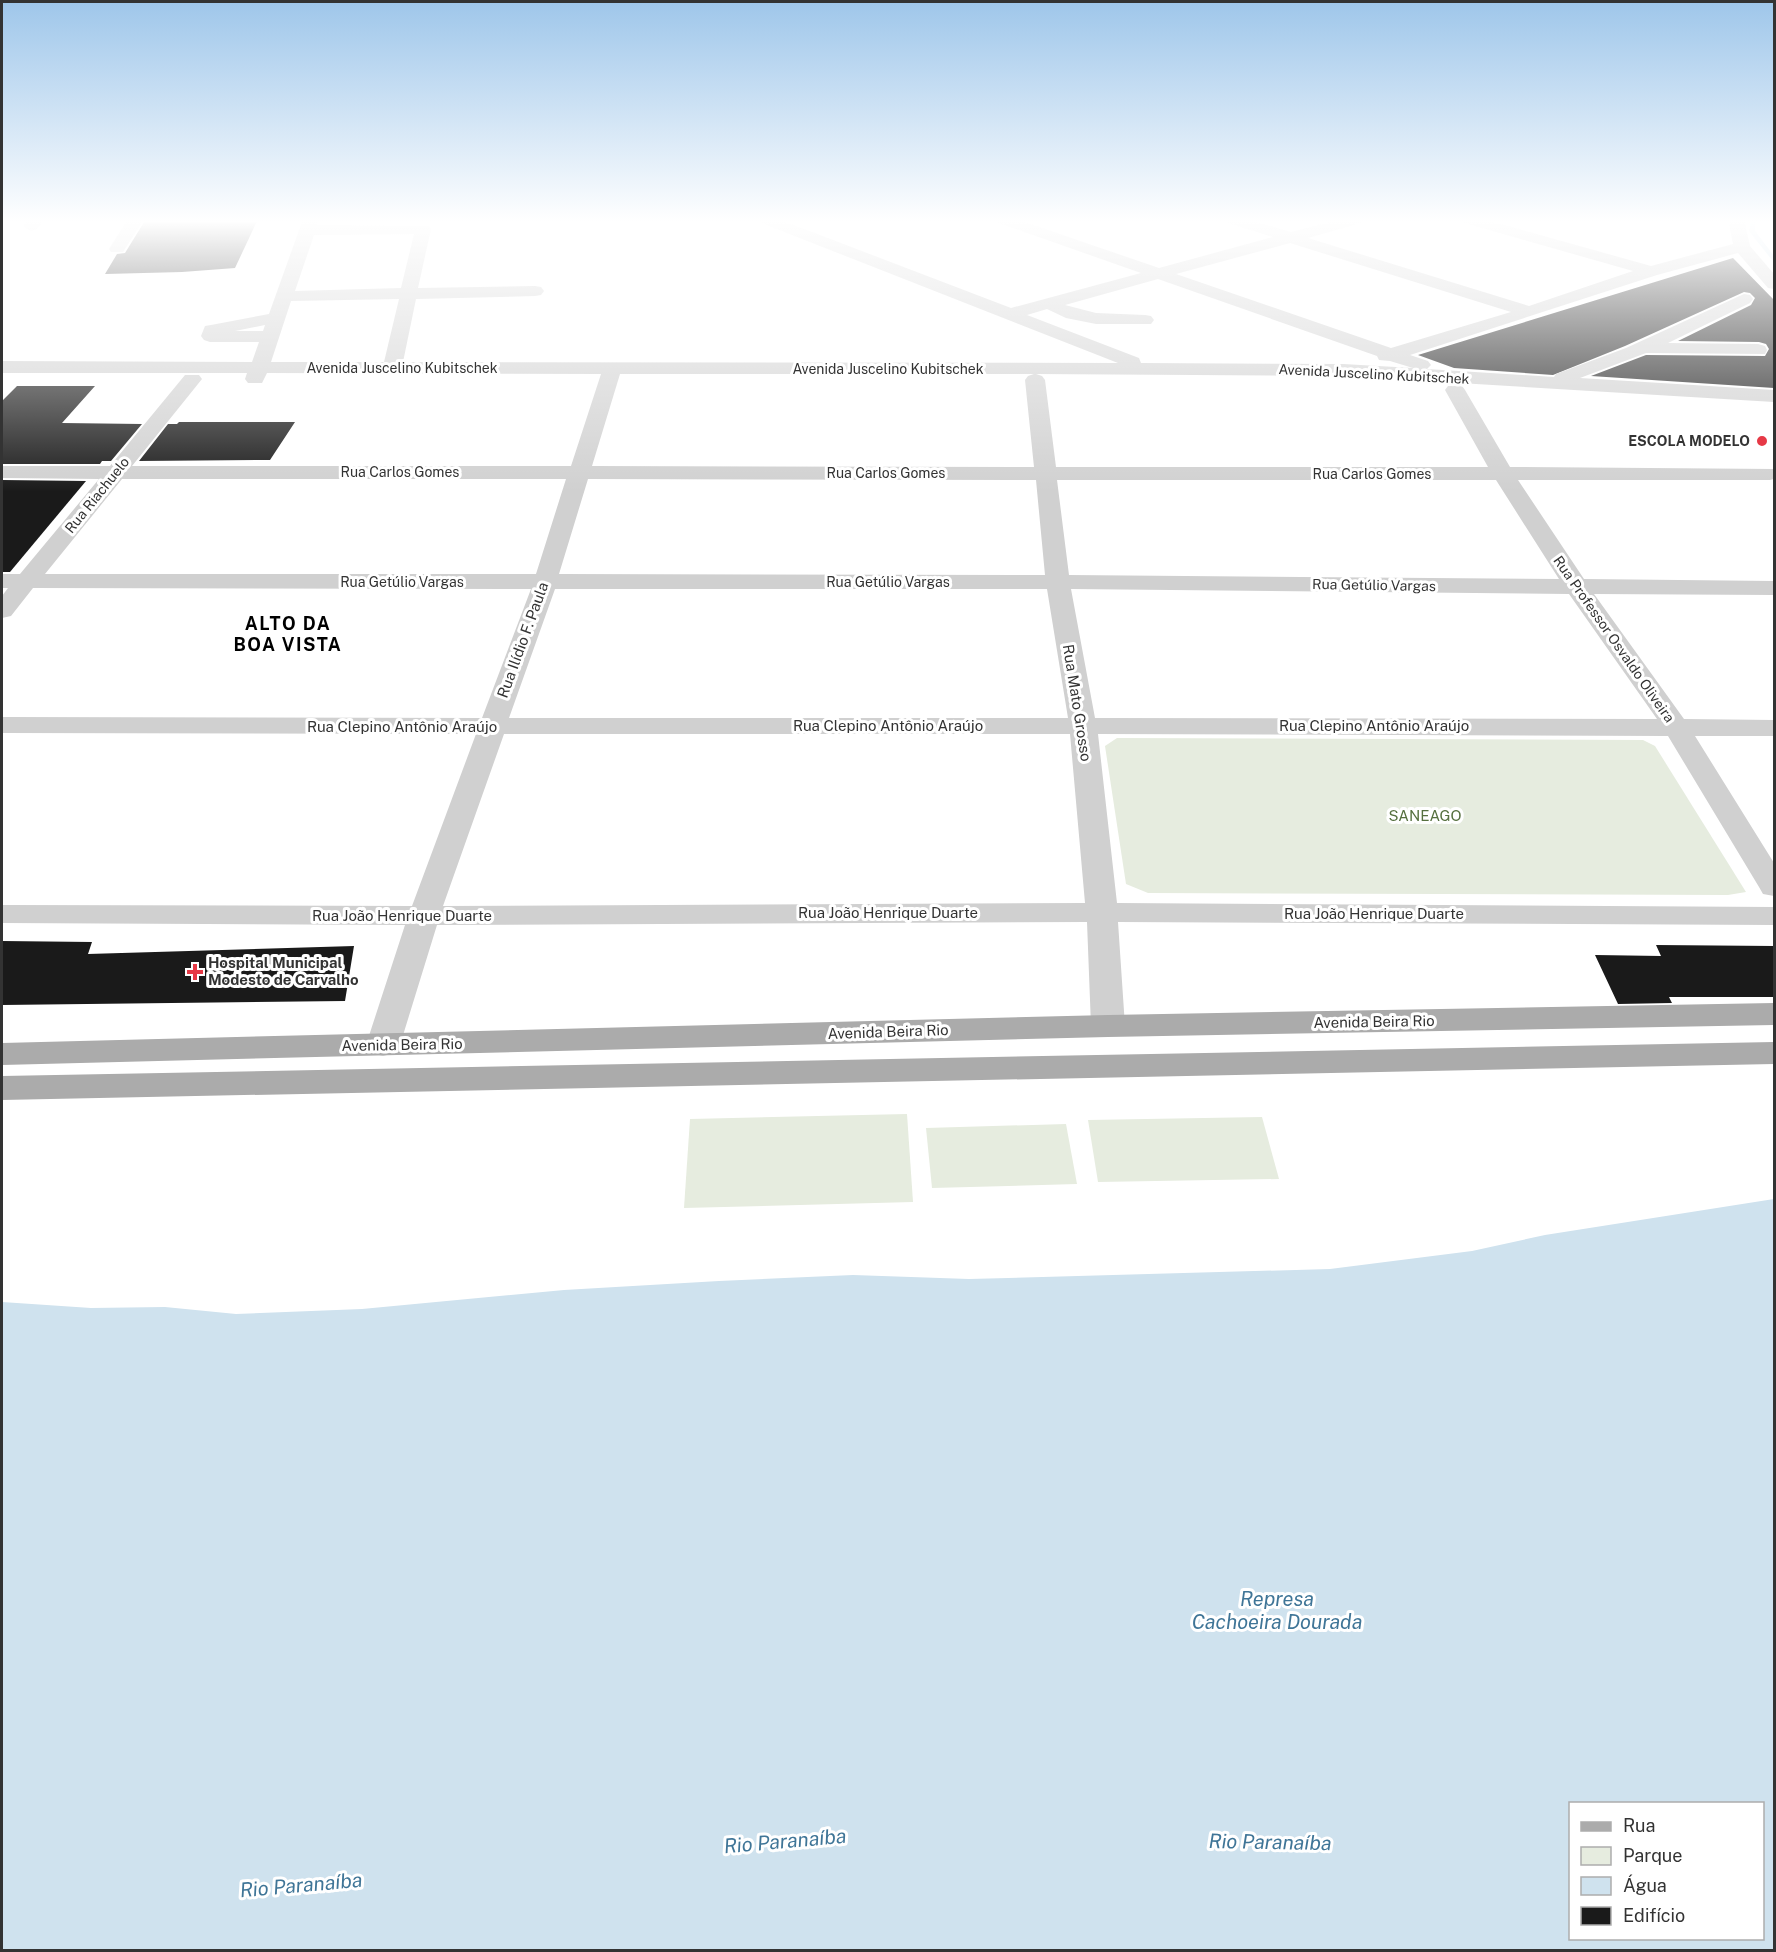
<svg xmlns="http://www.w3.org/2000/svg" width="1776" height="1952" font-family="'Public Sans',sans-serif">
<rect width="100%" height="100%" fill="#fff"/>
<g fill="#e6ecdf">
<path d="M1117 738 1643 740 1655 746 1746 892 1728 895 1148 893 1126 884 1105 746Z"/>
<path d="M907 1114 913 1202 684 1208 690 1119Z"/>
<path d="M1262 1117 1279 1179 1098 1182 1088 1120Z"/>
<path d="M1066 1124 1077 1184 932 1188 926 1128Z"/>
</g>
<path fill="#cfe2ee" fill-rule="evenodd" d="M1774 1199V1950H2V1302L91 1308 165 1307 236 1314 362 1309 564 1290 719 1281 853 1275 969 1279 1330 1269 1472 1251 1545 1235ZM1570 1804H1762V1938H1570Z"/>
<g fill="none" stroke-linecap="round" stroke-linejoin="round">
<path fill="#cfe2ee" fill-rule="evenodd" d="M1752 219H1756L1755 231 1774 256V260H1772L1749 231Z"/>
</g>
<g fill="#1a1a1a">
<path d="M146 219H258L235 268 182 272 105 274 117 254 125 253Z"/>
<path d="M1733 258 1774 300V388L1591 376 1646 355 1765 356 1769 349 1766 344 1759 342 1678 341 1751 305 1755 298 1750 293 1744 292 1625 346 1553 375 1454 368 1418 355Z"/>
<path d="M17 386H95L62 423 142 424 111 461H102L100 464H2V401Z"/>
<path d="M179 422H295L270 460 139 461 168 424H177Z"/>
<path d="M2 480 86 481 10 572H2Z"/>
<path d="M2 941 92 942 88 954 354 946 345 1001 2 1005Z"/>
<path d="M1656 945 1774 946V997H1669L1672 1003 1618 1004 1595 955 1661 956Z"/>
</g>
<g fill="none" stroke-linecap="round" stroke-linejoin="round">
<g fill="#d0d0d0" fill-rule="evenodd">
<path d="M29 219H45L37 229 31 231 23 226Z"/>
<path d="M128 219H144L123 252H111L109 249Z"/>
<path d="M303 219H319L317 225 429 226 431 229 418 288 535 286 541 287 544 291 541 295 535 296 416 299 403 362 1118 363 759 222 757 219H778L1011 308 1141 273 996 222 994 219H1016L1159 268 1273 237 1225 222 1223 219H1246L1291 232 1342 219H1366L1364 222 1308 238 1529 306 1633 271 1461 222 1459 219H1483L1651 266 1733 244 1728 219H1744L1750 246 1774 274V289L1768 288 1738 253 1657 275 1410 355 1428 361 1431 365 1427 369 1554 377 1556 374 1626 348 1744 294 1750 295 1753 299 1750 303 1668 343 1758 344 1765 346 1767 350 1765 354 1646 353 1580 378 1774 390V402L1343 376 1036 374 1042 376 1045 380 1056 467H1488L1445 390 1448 386H1462L1465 390 1510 467 1774 469V479L1770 480H1518L1584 579 1774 581V595L1594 594 1684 719 1774 720V736H1695L1774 863V896L1763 894 1759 887 1668 736 1098 734 1117 903 1774 907V925L1118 922 1125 1026 1120 1034 1108 1037 1096 1034 1091 1026 1087 922 437 925 400 1045 395 1053 383 1056 371 1053 366 1045 405 925 2 923V905L412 906 476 734 2 733V717L482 718 531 589 33 588 11 616 2 618V596L8 588H2V574H20L99 479 2 478V466H110L185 375H199L202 379 132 466H571L601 374 267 373 262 383H248L245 379 247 373H2V361L252 362 259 342H210L204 340 201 336 205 326 211 325 269 314ZM414 234 401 288 295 291 314 235ZM1290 243 1511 312 1391 348 1176 274ZM1158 279 1377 356 1379 360 1390 361 1413 368 1343 364 1141 363 1139 358 1027 315 1047 309 1066 318 1096 324H1151L1154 320 1151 316 1145 315 1096 313 1065 305ZM399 299 384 362H271L291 301ZM265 325 263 331H235ZM620 374H1034L1028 376 1025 380 1034 467 592 466ZM122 479H566L536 574H45ZM588 479 1036 480 1045 575 559 574ZM1057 480H1496L1559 579 1069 575ZM555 589H1047L1068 718H509ZM1071 589 1569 594 1657 719 1095 718ZM504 734H1070L1085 903 443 906Z"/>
</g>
<g fill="#ababab" fill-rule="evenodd">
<path d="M1774 1003V1025L1108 1037 2 1065V1043L1108 1015Z"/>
<path d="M1774 1042V1064L2 1100V1076Z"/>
</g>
</g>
<linearGradient id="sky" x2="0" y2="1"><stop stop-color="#9ec6ea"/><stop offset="0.45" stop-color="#fff"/><stop offset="1" stop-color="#fff" stop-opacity="0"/></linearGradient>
<rect width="1776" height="492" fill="url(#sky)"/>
<g fill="#e63946" stroke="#fff" stroke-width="2">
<circle cx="1762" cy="441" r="6"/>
<path d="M192 963h6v6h6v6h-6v6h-6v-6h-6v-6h6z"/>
</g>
<g text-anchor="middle" stroke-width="6" stroke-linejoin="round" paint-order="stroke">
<g font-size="14" fill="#333" stroke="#fff">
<text x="402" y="373">Avenida Juscelino Kubitschek</text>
<text x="888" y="374">Avenida Juscelino Kubitschek</text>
<text transform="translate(1374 374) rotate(3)" y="5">Avenida Juscelino Kubitschek</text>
<text x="400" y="477">Rua Carlos Gomes</text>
<text x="886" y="478">Rua Carlos Gomes</text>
<text x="1372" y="479">Rua Carlos Gomes</text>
<text transform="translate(97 495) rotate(-51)" y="5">Rua Riachuelo</text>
<text x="402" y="587">Rua Getúlio Vargas</text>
<text x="888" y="587">Rua Getúlio Vargas</text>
<text transform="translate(1374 585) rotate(1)" y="5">Rua Getúlio Vargas</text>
<text transform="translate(1614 639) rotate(55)" y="5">Rua Professor Osvaldo Oliveira</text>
</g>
<g font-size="14" font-weight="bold" fill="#333" stroke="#fff" text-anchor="end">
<text x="1750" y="446">ESCOLA MODELO</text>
</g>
<g font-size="15" fill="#333" stroke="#fff">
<text transform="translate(523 640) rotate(-70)" y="5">Rua Ilídio F. Paula</text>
<text transform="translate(1077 703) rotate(81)" y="5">Rua Mato Grosso</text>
<text x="888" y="731">Rua Clepino Antônio Araújo</text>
<text x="1374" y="731">Rua Clepino Antônio Araújo</text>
<text x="402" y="732">Rua Clepino Antônio Araújo</text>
<text x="888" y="918">Rua João Henrique Duarte</text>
<text x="1374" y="919">Rua João Henrique Duarte</text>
<text x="402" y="921">Rua João Henrique Duarte</text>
<text transform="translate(1374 1022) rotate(-1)" y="5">Avenida Beira Rio</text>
<text transform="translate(888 1032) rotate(-2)" y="5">Avenida Beira Rio</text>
<text transform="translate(402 1045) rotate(-1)" y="5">Avenida Beira Rio</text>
</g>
<g font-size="15" fill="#56703f" stroke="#fff">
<text x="1425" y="821">SANEAGO</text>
</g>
<g font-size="15" font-weight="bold" fill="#333" stroke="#fff" text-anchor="start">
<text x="208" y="968">Hospital Municipal<tspan x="208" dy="17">Modesto de Carvalho</tspan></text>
</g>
<g font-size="18" font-weight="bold" letter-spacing="1.5" fill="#000" stroke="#fff">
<text x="288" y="630">ALTO DA<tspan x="288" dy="21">BOA VISTA</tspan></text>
</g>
<g font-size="20" font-style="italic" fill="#3f7597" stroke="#fff">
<text x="1277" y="1606">Represa<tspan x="1277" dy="23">Cachoeira Dourada</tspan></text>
<text transform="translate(785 1841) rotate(-5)" y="7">Rio Paranaíba</text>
<text transform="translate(1270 1842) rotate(1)" y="7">Rio Paranaíba</text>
<text transform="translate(301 1885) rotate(-5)" y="7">Rio Paranaíba</text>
</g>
</g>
<rect width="1776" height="1952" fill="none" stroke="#333333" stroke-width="6"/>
<rect x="1569" y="1802" width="195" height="138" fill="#ffffff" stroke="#adadad" stroke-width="1.5"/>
<rect x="1581" y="1822" width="30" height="9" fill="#ababab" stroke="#adadad" stroke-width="1.5"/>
<text x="1623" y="1832" font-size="18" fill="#333333">Rua</text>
<rect x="1581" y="1847" width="30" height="18" fill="#e6ecdf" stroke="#adadad" stroke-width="1.5"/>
<text x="1623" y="1862" font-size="18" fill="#333333">Parque</text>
<rect x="1581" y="1877" width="30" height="18" fill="#cfe2ee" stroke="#adadad" stroke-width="1.5"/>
<text x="1623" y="1892" font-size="18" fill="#333333">Água</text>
<rect x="1581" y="1907" width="30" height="18" fill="#1a1a1a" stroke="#adadad" stroke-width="1.5"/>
<text x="1623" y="1922" font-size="18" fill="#333333">Edifício</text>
</svg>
